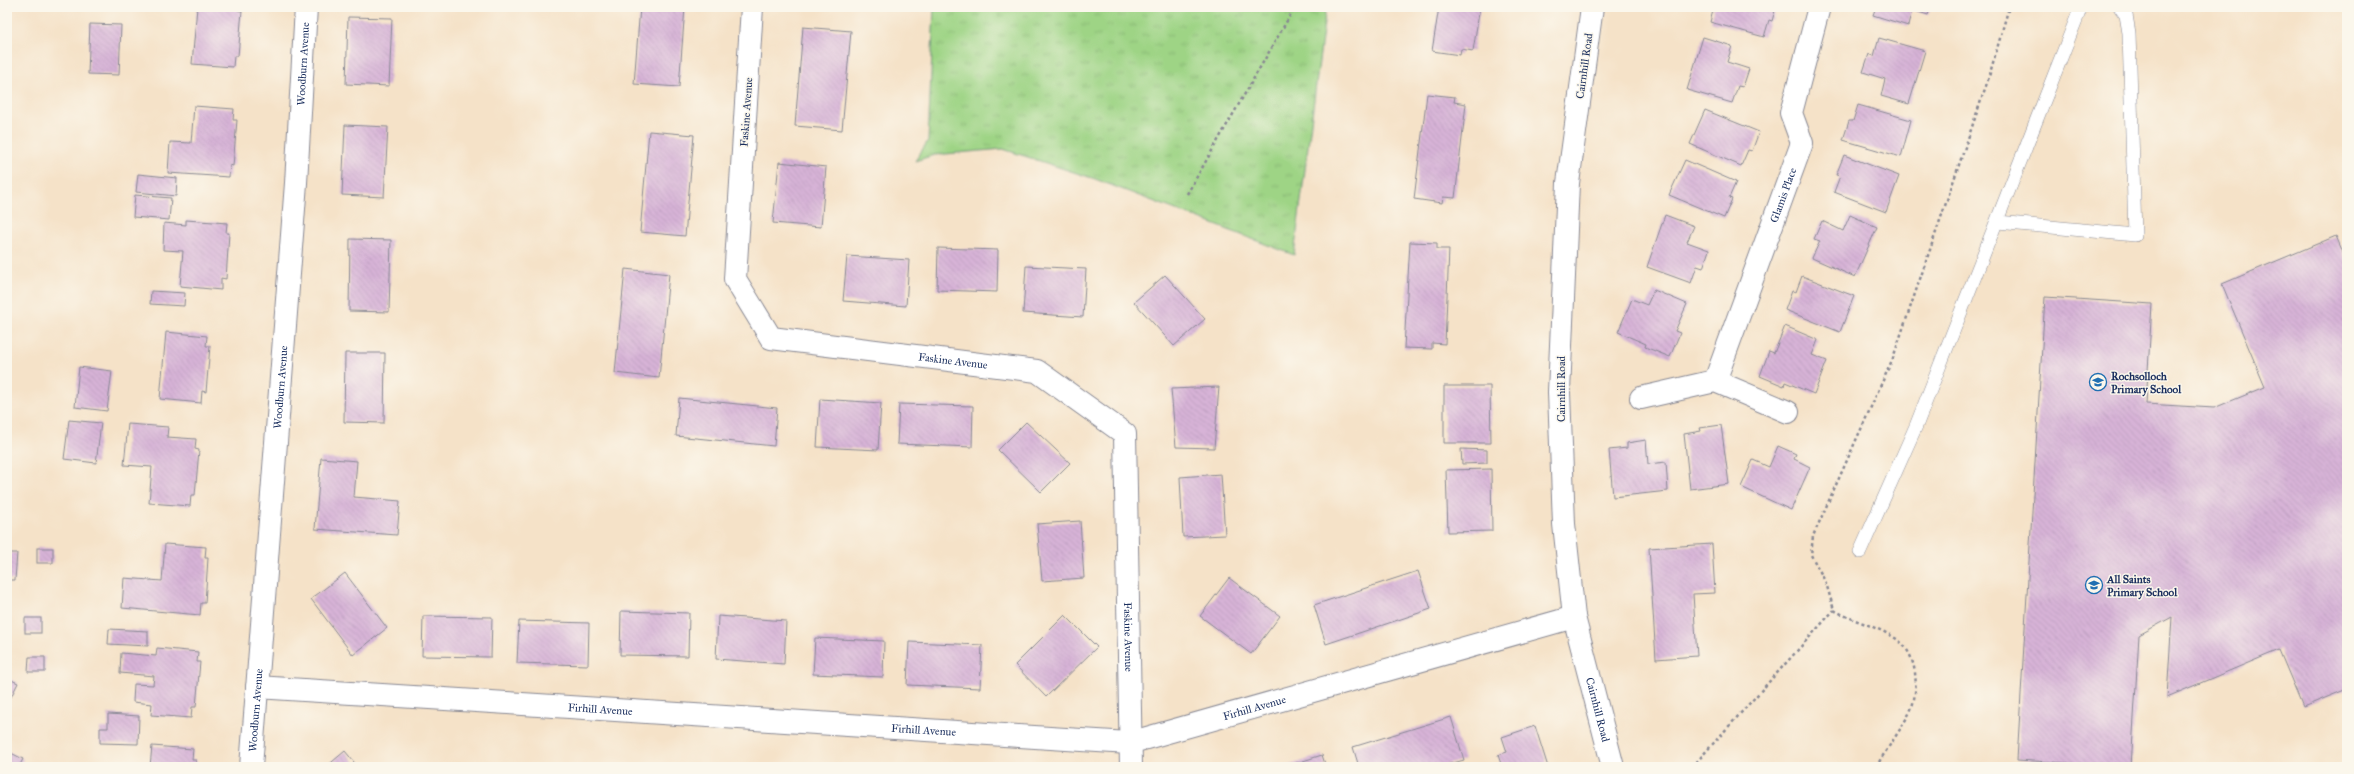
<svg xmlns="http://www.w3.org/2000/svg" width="2354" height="774" font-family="'IM FELL Great Primer',serif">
<defs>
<pattern id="park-tufts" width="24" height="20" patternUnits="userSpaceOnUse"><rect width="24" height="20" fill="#9ed485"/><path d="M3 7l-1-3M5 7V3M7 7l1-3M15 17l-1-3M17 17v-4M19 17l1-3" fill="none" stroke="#88b675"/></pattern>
<pattern id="building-back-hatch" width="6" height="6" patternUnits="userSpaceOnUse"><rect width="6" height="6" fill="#d7b3d7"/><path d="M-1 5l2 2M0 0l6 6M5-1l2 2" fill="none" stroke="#b89abb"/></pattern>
</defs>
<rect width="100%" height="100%" fill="#fbf7ec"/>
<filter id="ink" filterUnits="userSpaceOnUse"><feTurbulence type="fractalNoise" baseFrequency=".025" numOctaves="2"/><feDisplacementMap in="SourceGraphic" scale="8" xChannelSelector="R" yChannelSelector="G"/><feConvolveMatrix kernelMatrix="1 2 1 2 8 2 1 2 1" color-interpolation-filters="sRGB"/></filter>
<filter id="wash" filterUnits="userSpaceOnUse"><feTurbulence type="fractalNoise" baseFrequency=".012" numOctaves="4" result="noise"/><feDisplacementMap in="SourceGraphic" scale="16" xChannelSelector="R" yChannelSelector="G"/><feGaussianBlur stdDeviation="0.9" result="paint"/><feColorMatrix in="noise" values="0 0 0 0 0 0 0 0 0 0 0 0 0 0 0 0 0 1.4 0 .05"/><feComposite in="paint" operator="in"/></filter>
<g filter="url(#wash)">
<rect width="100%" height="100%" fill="#f5e2c8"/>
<path fill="url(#park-tufts)" stroke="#5c8272" d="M934 7H1326L1294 255 1095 179 1003 149 934 155 915 161 928 141Z"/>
<g id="blocks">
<g fill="url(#building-back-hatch)">
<path d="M197 7H238V10L242 11 238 56H234L233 67 192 64Z"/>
<path d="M640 7H685L679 87 634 84Z"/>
<path d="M1439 7H1480L1473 51 1461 49 1460 55 1432 51Z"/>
<path d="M1714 7H1776L1772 21 1769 20 1764 37 1710 22Z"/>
<path d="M1876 7H1931L1928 15 1912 10 1908 26 1873 15Z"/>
<path d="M348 17 392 18 389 86 346 84Z"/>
<path d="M90 24 121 25 119 75 88 74Z"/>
<path d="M803 27 851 31 842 130 795 126Z"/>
<path d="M1703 37 1732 46 1727 62 1749 69 1743 87 1738 86 1732 103 1687 90Z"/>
<path d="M1879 38 1925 51 1909 104 1881 96 1885 79 1863 72 1869 54 1874 56Z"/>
<path d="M1427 94 1455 97 1454 102 1466 104 1455 198 1443 197 1442 203 1414 199Z"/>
<path d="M1858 105 1911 120 1901 157 1843 140 1849 121H1853Z"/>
<path d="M194 106 234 109 233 120H237L233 166 230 165 229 177 168 173 170 142 191 143Z"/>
<path d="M1705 110 1759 132 1752 151 1748 150 1741 166 1690 144Z"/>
<path d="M345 125 388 127 384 197 342 195Z"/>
<path d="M649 131 694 135 685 236 640 232Z"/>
<path d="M1844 155 1899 176 1886 212 1834 192 1840 176 1836 175Z"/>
<path d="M1685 160 1736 182 1729 198 1732 199 1724 218 1669 195Z"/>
<path d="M779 162 826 167 821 227 773 223Z"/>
<path d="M138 174 177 178 176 196 136 192Z"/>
<path d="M135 195 171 198 169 220 133 217Z"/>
<path d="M1665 215 1694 226 1687 242 1709 250 1703 268 1697 266 1691 283 1647 267Z"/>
<path d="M1850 215 1877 227 1855 277 1812 258 1820 241 1814 239 1822 221 1843 231Z"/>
<path d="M186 220 227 223 226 233H229L226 279 221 278V290L180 286 183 251 163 250 164 223 186 225Z"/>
<path d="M2336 236 2347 262V689L2303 707 2279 650 2167 697 2172 617 2139 635 2131 767 2017 760 2045 297 2152 304 2146 404 2214 408 2265 387 2222 284Z"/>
<path d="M350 239 391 240 389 312 349 311Z"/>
<path d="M1410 242 1437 243V249H1449L1445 344 1432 343V349L1404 348Z"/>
<path d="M938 248 998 250 997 292 937 290Z"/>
<path d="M847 256 909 260 906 306 843 301Z"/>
<path d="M1026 266 1086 269 1083 317 1023 313Z"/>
<path d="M625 269 669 274 659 378 615 373Z"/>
<path d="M1165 275 1205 319 1174 346 1134 302Z"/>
<path d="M1802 276 1854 296 1840 332 1785 310 1792 291 1796 292Z"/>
<path d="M1654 290 1687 304 1675 331 1680 333 1670 357 1645 347 1646 344 1618 332 1632 299 1647 305Z"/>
<path d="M151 291 185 293 184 306 150 304Z"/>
<path d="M1785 326 1818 340 1812 355 1827 361 1814 394 1785 382 1784 386 1760 376 1769 351 1774 353Z"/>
<path d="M166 332 207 336 206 346H210L206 392 202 391 201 403 160 399Z"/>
<path d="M345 353H385L384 423 344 422Z"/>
<path d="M79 367 112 371 107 411 75 407Z"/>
<path d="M1444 386H1490L1491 443H1444Z"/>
<path d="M1219 387 1214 448 1176 447 1171 389Z"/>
<path d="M679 398 777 408 774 446 676 436Z"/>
<path d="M820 399 881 403 878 450 817 447Z"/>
<path d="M899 404 973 406 972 447 897 444Z"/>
<path d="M69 420 101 423 96 463 64 459Z"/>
<path d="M1026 422 1070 463 1041 492 998 450Z"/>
<path d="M128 424 168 427 167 437 196 439 195 449 199 450 195 495H191L190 506 149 503 152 467 124 465Z"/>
<path d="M1721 425 1729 484 1690 489 1684 434 1701 431 1700 428Z"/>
<path d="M1646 440 1648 464 1666 462 1668 491 1613 497 1609 450 1627 448V443Z"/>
<path d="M1778 446 1796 454 1794 459 1810 467 1791 510 1741 487 1753 460 1769 467Z"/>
<path d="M1461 449 1487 450V463L1462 464Z"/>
<path d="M321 458 357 461 354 497 400 501 397 535 315 529Z"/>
<path d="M1491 469 1492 531 1448 532 1446 470Z"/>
<path d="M1221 474 1225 535 1183 537 1180 477Z"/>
<path d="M1080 521 1084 578 1042 581 1037 524Z"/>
<path d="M165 544 206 547 205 558H208L205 603H201L200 615 122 608 124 578 162 581Z"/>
<path d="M1712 544 1715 593 1693 594 1697 656 1656 659 1649 548Z"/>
<rect x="37" y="548" width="16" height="15"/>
<path d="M7 553H17L15 580H7Z"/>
<path d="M1418 571 1431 609 1326 644 1314 605Z"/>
<path d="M345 573 387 628 353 655 311 599Z"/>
<path d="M1229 578 1280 616 1251 654 1200 616Z"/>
<path d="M621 611 689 613 688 656 620 655Z"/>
<path d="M1065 615 1097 647 1046 697 1015 665Z"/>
<path d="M423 616 492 617 491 657 422 656Z"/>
<path d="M718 616 786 621 784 664 716 659Z"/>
<rect x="25" y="618" width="16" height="15"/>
<path d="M519 621 589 623 588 665 517 663Z"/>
<path d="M109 629 148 631V646L108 644Z"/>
<path d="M815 638 884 641 883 677 813 674Z"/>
<path d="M909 642 982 645 980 688 907 685Z"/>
<path d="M157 648 198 652 197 662H200L196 707H192L191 718 151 715 152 704 133 702 134 684 153 685 154 676 120 673 121 653 156 656Z"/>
<path d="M29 657H45V672H28Z"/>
<path d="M7 678 18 683 11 697 7 695Z"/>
<path d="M108 714 139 716 138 744 100 743V728H108Z"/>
<path d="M1451 717 1464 760 1439 767H1359L1353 747Z"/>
<path d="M1535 726 1548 767H1502L1498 755 1507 752 1502 737Z"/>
<path d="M152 746 193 749 192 760H196L195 767H150Z"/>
<path d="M7 751 23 759 19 767H7Z"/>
<path d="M345 751 358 767H326Z"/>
<path d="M1322 755 1326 767H1284Z"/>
</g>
</g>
</g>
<g filter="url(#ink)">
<use href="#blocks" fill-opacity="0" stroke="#888893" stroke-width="1"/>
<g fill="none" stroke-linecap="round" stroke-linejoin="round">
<g stroke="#888893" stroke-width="14">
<g id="service">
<path d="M1998 222 2135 235 2129 33 2126 15 2120 7"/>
<path d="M1860 552 1916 426 2081 7"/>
</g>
</g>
<g stroke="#888893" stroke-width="24">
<g id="minor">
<path id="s1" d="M752 7 735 279 771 338 1037 371 1125 434 1131 767"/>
<path id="s2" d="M1715 381 1802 143 1791 113 1819 7"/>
<path d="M1641 398 1715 381 1788 412"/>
<path id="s3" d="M257 687 1129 743 1574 617"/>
<path id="s4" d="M251 767 296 183 306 7"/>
</g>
</g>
<g stroke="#888893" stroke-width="24">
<g id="secondary">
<path id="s5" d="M1592 7 1568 183 1559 392 1564 524 1574 617 1613 767"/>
</g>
</g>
<g stroke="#888893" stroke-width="2.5" stroke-dasharray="3 3" stroke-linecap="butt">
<path d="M1187 194 1295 7"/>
<path d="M1692 767 1834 610"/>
<path d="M1876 767C1885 751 1906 723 1912 707 1919 684 1917 652 1895 638 1876 626 1853 621 1834 610L1826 583 1811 555 1813 536 1893 358 1988 80 2009 7"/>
</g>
<use href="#service" stroke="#fff" stroke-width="13"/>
<use href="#minor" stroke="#fff" stroke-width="22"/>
<use href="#secondary" stroke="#fff" stroke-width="22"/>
</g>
</g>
<defs>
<g id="school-ring" transform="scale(0.9)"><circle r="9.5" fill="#fbf7ec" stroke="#1f6fb2" stroke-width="1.5"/><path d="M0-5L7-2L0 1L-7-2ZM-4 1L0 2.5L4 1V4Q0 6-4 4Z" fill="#1f6fb2"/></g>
</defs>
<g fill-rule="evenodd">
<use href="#school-ring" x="2098" y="382"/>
<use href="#school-ring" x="2094" y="585"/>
</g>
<g text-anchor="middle" stroke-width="3" stroke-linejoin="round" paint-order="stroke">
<g font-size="11" fill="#1b2f5e" stroke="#fbf7ec">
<text dy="4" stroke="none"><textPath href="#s4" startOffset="705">Woodburn Avenue</textPath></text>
<text transform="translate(1584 66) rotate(-82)" y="4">Cairnhill Road</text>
<text transform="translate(746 112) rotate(-86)" y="4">Faskine Avenue</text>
<text dy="4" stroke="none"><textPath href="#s2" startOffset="198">Glamis Place</textPath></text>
<text dy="4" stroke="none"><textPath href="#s1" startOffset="525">Faskine Avenue</textPath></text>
<text dy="4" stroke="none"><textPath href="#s4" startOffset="381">Woodburn Avenue</textPath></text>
<text transform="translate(1561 389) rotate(-90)" y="4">Cairnhill Road</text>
<text dy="4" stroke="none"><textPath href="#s1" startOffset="921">Faskine Avenue</textPath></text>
<text dy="4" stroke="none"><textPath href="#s3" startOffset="1004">Firhill Avenue</textPath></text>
<text dy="4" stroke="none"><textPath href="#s3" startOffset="344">Firhill Avenue</textPath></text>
<text dy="4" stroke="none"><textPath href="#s5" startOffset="708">Cairnhill Road</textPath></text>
<text dy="4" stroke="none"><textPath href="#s4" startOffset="57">Woodburn Avenue</textPath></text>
<text dy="4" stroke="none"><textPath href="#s3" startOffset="668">Firhill Avenue</textPath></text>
</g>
<g font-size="11" font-weight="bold" fill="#1b2f5e" stroke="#fbf7ec" text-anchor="start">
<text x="2111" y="380">Rochsolloch<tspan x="2111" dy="13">Primary School</tspan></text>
<text x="2107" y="583">All Saints<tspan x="2107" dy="13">Primary School</tspan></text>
</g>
</g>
<rect width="2354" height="774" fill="none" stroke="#fbf7ec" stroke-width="24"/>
</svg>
